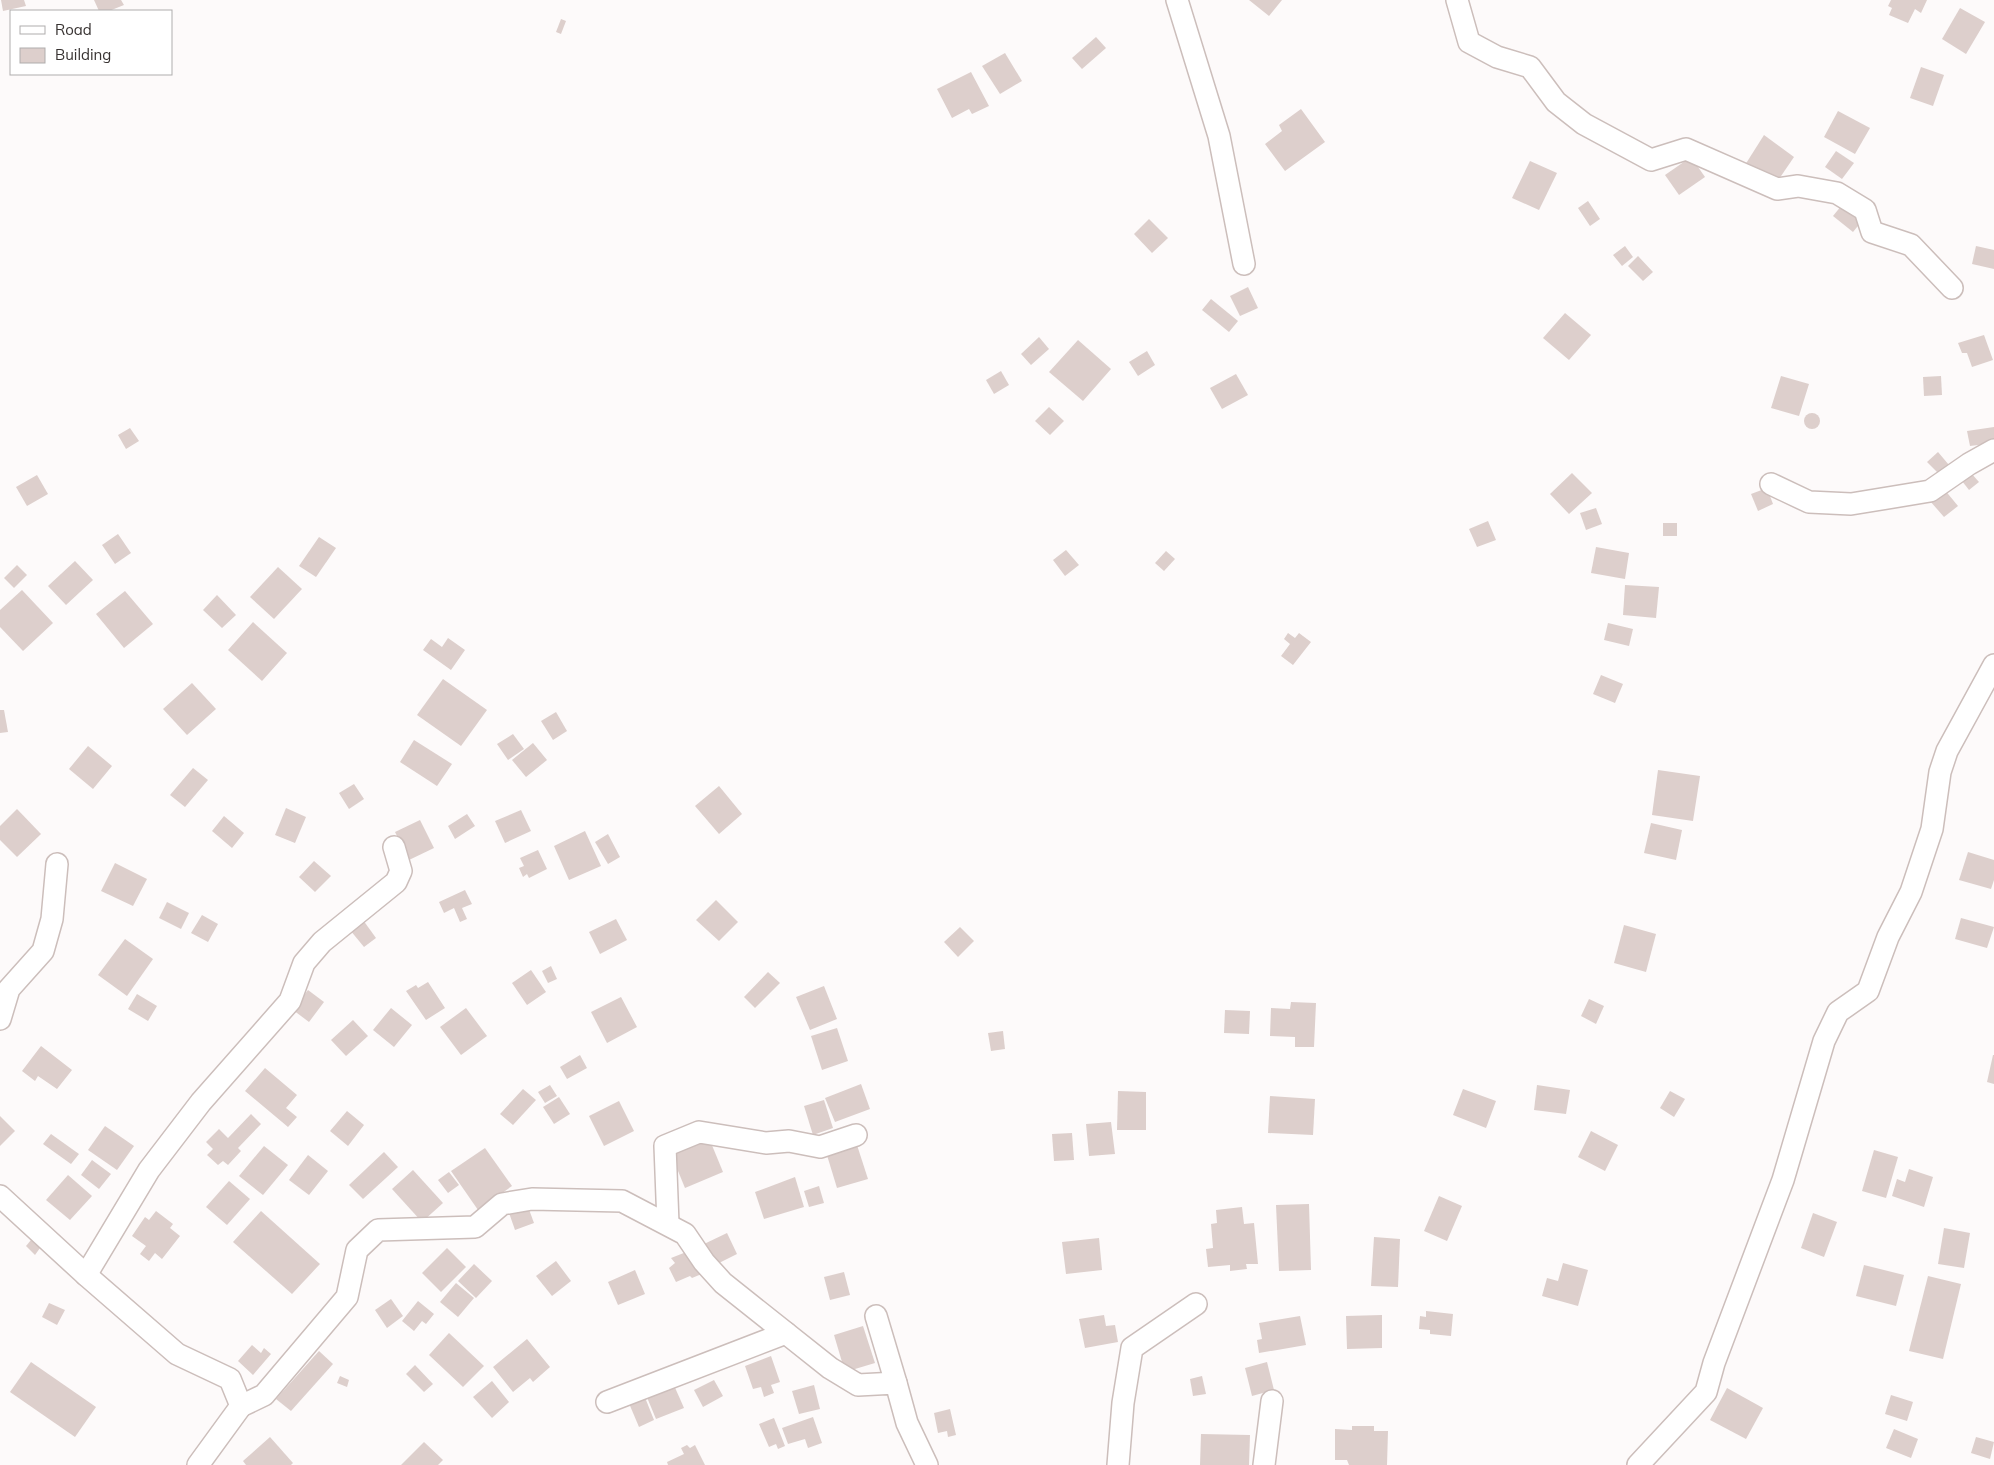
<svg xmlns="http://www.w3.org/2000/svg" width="1994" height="1465" font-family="Mulish,sans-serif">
<rect width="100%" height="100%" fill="#fdfafa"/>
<g fill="#ddcfcc">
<path d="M1 0H24L26 6 3 11Z"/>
<path d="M94 0H121L124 5 109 11H99Z"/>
<path d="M1249 0H1282L1269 16Z"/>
<path d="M1891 0H1927L1921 13 1915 9 1908 23 1889 15 1892 8 1888 6Z"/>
<path d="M1960 8 1985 22 1966 54 1942 39Z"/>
<path d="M561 19 566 21 561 34 556 32Z"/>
<path d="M1096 37 1106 48 1082 69 1072 58Z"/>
<path d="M1005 53 1022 81 1000 94 982 66Z"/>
<path d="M1921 67 1944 75 1933 106 1910 98Z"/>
<path d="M971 72 989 106 972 114 969 109 952 118 937 89Z"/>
<path d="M1301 109 1325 142 1285 171 1265 144 1282 131 1279 125Z"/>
<path d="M1838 111 1870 128 1855 154 1824 137Z"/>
<path d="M1764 135 1794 157 1777 182 1745 165Z"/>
<path d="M1836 151 1854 163 1842 179 1825 167Z"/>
<path d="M1691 157 1705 177 1679 195 1665 175Z"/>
<path d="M1530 161 1557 173 1539 210 1512 198Z"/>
<path d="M1846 200 1866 216 1853 232 1833 216Z"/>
<path d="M1588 201 1600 219 1590 226 1578 208Z"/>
<path d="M1149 219 1168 238 1152 253 1134 234Z"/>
<path d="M1625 246 1633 257 1622 266 1613 255Z"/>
<path d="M1976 246 1994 250V269L1972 264Z"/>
<path d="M1638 256 1653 272 1643 281 1628 266Z"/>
<path d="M1248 287 1258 308 1240 316 1230 296Z"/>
<path d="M1211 299 1238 321 1229 332 1202 310Z"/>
<path d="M1565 313 1591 335 1569 360 1543 338Z"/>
<path d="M1984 335 1993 360 1972 367 1967 353H1962L1958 343Z"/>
<path d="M1039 337 1049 349 1031 365 1021 354Z"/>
<path d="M1078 340 1111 369 1083 401 1049 372Z"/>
<path d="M1147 351 1155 365 1138 376 1129 362Z"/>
<path d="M1001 371 1009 385 994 394 986 380Z"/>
<path d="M1236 374 1248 395 1222 409 1210 388Z"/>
<path d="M1781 376 1809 384 1799 416 1771 408Z"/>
<path d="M1941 376 1942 395 1924 396 1923 377Z"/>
<path d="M1049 407 1064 421 1050 435 1035 421Z"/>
<circle cx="1812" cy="421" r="8"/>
<path d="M1994 427V443L1970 446 1967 431Z"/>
<path d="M130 428 139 441 126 449 118 435Z"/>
<path d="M1938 452 1949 465 1939 474 1927 462Z"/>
<path d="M1572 473 1592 493 1569 514 1550 494Z"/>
<path d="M1971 473 1979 482 1969 490 1962 481Z"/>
<path d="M37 475 48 494 27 506 16 487Z"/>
<path d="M1767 488 1773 504 1758 511 1751 494Z"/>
<path d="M1944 489 1958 506 1944 517 1930 501Z"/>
<path d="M1596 508 1602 524 1586 530 1580 513Z"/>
<path d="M1488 521 1496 540 1477 547 1469 529Z"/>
<rect x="1663" y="523" width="14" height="13"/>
<path d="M118 534 131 553 115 564 102 545Z"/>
<path d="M319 537 336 548 316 577 299 566Z"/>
<path d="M1596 547 1629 553 1625 579 1591 573Z"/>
<path d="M1066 550 1079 565 1065 576 1053 560Z"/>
<path d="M1166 551 1175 559 1164 571 1155 563Z"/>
<path d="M75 561 93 580 66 605 48 586Z"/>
<path d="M17 565 27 575 14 588 4 578Z"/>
<path d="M278 567 302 589 274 619 250 597Z"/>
<path d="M1625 585 1659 587 1656 618 1623 615Z"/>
<path d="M22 590 53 623 23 651 0 627V610Z"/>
<path d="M125 591 153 624 124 648 96 614Z"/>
<path d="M217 595 236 615 222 628 203 610Z"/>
<path d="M253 622 287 653 262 681 228 650Z"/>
<path d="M1608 623 1633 629 1629 646 1604 640Z"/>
<path d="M1288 633 1295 638 1299 633 1311 642 1293 665 1281 656 1290 644 1284 639Z"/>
<path d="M448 638 465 650 451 670 423 650 431 639 442 647Z"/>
<path d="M1601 675 1623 684 1615 703 1593 694Z"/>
<path d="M443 679 487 710 461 746 417 715Z"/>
<path d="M192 683 216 709 187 735 163 709Z"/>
<path d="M0 710H4L8 732 0 733Z"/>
<path d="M556 712 567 731 553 740 541 721Z"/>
<path d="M513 734 524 749 508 760 497 744Z"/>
<path d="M414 740 452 764 437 786 400 762Z"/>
<path d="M533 743 547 760 526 777 512 760Z"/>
<path d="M88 746 112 766 93 789 69 769Z"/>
<path d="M193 768 208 780 185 807 170 795Z"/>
<path d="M1658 770 1700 776 1693 821 1652 815Z"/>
<path d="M354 784 364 799 349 809 339 793Z"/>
<path d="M719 786 742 814 719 834 695 806Z"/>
<path d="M286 808 306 817 295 843 275 835Z"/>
<path d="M17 809 41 834 17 857 0 840V826Z"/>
<path d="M521 810 531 831 505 843 495 821Z"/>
<path d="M467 814 475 826 455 839 448 826Z"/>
<path d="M224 816 244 833 232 848 212 831Z"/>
<path d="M420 820 434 848 409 860 395 832Z"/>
<path d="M1651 823 1682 830 1676 860 1644 853Z"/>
<path d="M585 831 601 866 569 880 554 846Z"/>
<path d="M608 834 620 857 608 864 595 842Z"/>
<path d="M538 850 547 869 529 878 527 874 523 877 519 868 524 866 520 858Z"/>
<path d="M1968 852 1994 860V880L1991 889 1959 880Z"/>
<path d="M314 861 331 876 315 892 299 877Z"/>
<path d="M115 863 147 879 133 906 101 891Z"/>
<path d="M465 890 472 904 462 908 467 919 460 922 454 908 444 913 439 902Z"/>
<path d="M716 900 738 922 719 941 696 920Z"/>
<path d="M167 902 189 913 181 929 159 918Z"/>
<path d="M202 915 218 924 208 942 191 933Z"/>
<path d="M1961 918 1994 927 1987 948 1955 939Z"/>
<path d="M616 919 627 940 600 954 589 932Z"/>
<path d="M363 920 376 938 364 947 350 930Z"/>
<path d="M1624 925 1656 934 1646 972 1614 963Z"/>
<path d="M960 927 974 941 958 957 944 942Z"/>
<path d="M125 939 153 959 127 996 98 975Z"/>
<path d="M551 966 557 979 548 983 542 971Z"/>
<path d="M531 970 546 992 527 1005 512 983Z"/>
<path d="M768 972 780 983 755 1008 744 997Z"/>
<path d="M428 982 445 1008 426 1020 406 991 416 985 418 988Z"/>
<path d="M824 986 837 1019 810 1030 796 997Z"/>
<path d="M308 990 324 1002 309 1022 293 1010Z"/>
<path d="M137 994 157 1006 148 1021 128 1009Z"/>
<path d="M621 997 637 1027 607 1043 591 1012Z"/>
<path d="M1589 999 1604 1006 1596 1024 1581 1016Z"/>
<path d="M1291 1002 1316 1003 1314 1047H1295V1037L1270 1036 1271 1008 1290 1009Z"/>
<path d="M391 1008 412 1025 394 1047 373 1030Z"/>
<path d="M466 1008 487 1036 461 1055 440 1027Z"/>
<path d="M1225 1010 1250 1011 1249 1034 1224 1033Z"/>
<path d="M353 1020 368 1036 346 1056 331 1040Z"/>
<path d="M837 1028 848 1061 822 1070 811 1036Z"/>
<path d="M1003 1031 1005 1049 991 1051 988 1033Z"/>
<path d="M41 1046 72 1070 57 1089 38 1076 35 1081 22 1071Z"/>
<path d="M580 1055 587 1068 567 1079 560 1067Z"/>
<path d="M1993 1055H1994V1084L1987 1082Z"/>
<path d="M265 1068 297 1095 286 1108 297 1117 288 1127 245 1091Z"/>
<path d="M861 1084 870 1109 835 1122 825 1098Z"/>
<path d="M550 1085 557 1096 545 1103 538 1092Z"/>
<path d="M1537 1085 1570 1090 1566 1114 1534 1110Z"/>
<path d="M523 1089 536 1100 513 1125 500 1114Z"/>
<path d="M1463 1089 1496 1101 1486 1128 1453 1115Z"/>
<path d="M1118 1091 1146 1092V1130H1117Z"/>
<path d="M1670 1091 1685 1099 1674 1117 1660 1108Z"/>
<path d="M1270 1096 1315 1099 1313 1135 1268 1133Z"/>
<path d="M559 1097 570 1114 554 1124 543 1107Z"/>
<path d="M824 1100 833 1128 813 1135 804 1106Z"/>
<path d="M619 1101 634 1131 604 1146 589 1116Z"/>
<path d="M347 1111 364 1125 348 1146 330 1131Z"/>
<path d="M251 1114 261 1124 238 1148 241 1151 228 1165 223 1161 218 1165 207 1155 213 1149 206 1142 219 1129 228 1138Z"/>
<path d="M0 1116 15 1131 0 1146Z"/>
<path d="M1111 1122 1115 1154 1089 1156 1086 1124Z"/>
<path d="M105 1126 134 1146 117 1170 88 1150Z"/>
<path d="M1591 1131 1618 1145 1605 1171 1578 1157Z"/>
<path d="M1072 1133 1074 1160 1054 1161 1052 1134Z"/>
<path d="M51 1134 79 1154 71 1164 43 1144Z"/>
<path d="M709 1138 723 1172 685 1188 671 1154Z"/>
<path d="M856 1142 868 1179 837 1188 826 1152Z"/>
<path d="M264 1146 288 1165 263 1195 239 1176Z"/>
<path d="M485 1148 512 1186 478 1210 451 1171Z"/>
<path d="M1874 1150 1898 1157 1886 1198 1862 1191Z"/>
<path d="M384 1152 398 1167 363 1199 349 1185Z"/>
<path d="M308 1155 328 1171 309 1195 289 1180Z"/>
<path d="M92 1160 111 1174 99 1189 81 1175Z"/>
<path d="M1909 1169 1933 1177 1924 1207 1892 1196 1897 1179 1905 1182Z"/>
<path d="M413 1170 443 1203 422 1222 392 1189Z"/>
<path d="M449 1172 459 1185 448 1193 438 1180Z"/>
<path d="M68 1175 92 1196 70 1220 46 1200Z"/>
<path d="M795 1177 804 1207 764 1219 755 1192Z"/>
<path d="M229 1181 250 1199 227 1225 206 1207Z"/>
<path d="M819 1186 824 1203 809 1207 804 1191Z"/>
<path d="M1439 1196 1462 1206 1447 1241 1424 1231Z"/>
<path d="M527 1204 534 1223 515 1230 508 1210Z"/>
<path d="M1309 1204 1311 1270 1279 1271 1276 1205Z"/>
<path d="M1242 1207 1244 1224 1254 1223 1258 1264H1246L1247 1269 1230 1271V1265L1208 1267 1206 1249 1213 1248 1211 1224 1217 1223 1216 1210Z"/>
<path d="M156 1211 173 1224 170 1228 180 1236 162 1259 155 1253 149 1261 140 1254 146 1246 132 1236 145 1217 149 1220Z"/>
<path d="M261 1211 320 1264 292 1294 233 1242Z"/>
<path d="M1813 1213 1837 1222 1824 1257 1801 1248Z"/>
<path d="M1944 1228 1970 1233 1964 1268 1938 1264Z"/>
<path d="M727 1233 737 1254 713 1266 702 1245Z"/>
<path d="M1374 1237 1400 1239 1398 1287 1371 1286Z"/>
<path d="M1099 1238 1102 1270 1066 1274 1062 1242Z"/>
<path d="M31 1240 40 1248 35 1255 26 1246Z"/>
<path d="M447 1248 466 1267 441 1292 422 1273Z"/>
<path d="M694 1249 704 1273 692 1278 690 1276 676 1282 669 1268 675 1263 671 1258Z"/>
<path d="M556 1261 571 1281 552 1296 536 1276Z"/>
<path d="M1563 1263 1588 1270 1578 1306 1542 1296 1547 1278 1558 1281Z"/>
<path d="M474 1264 492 1281 476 1298 458 1281Z"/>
<path d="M1864 1265 1904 1275 1896 1306 1856 1296Z"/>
<path d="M635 1270 645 1294 618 1305 608 1282Z"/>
<path d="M844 1272 850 1295 830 1300 824 1277Z"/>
<path d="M1928 1276 1961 1284 1943 1359 1909 1351Z"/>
<path d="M456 1283 474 1298 458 1317 440 1302Z"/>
<path d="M391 1299 403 1316 387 1328 375 1310Z"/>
<path d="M418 1301 434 1314 426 1324 422 1321 414 1331 402 1321Z"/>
<path d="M49 1303 65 1310 57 1325 42 1317Z"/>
<path d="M1426 1311 1453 1314 1451 1336 1430 1334V1330L1419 1329 1420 1316 1426 1317Z"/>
<path d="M1104 1315 1106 1326 1115 1325 1118 1342 1085 1348 1079 1319Z"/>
<path d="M1382 1315V1348L1347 1349 1346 1316Z"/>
<path d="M1300 1316 1306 1345 1259 1353 1257 1340 1262 1339 1259 1323Z"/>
<path d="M863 1326 875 1363 845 1372 834 1335Z"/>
<path d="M449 1333 484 1366 463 1387 429 1355Z"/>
<path d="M527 1339 550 1367 533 1382 530 1378 513 1392 493 1367Z"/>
<path d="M252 1345 261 1353 264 1348 271 1354 253 1375 238 1361Z"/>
<path d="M319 1351 333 1364 291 1411 276 1399Z"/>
<path d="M771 1356 780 1382 771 1385 774 1393 764 1397 761 1387 753 1389 745 1366Z"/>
<path d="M31 1362 96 1407 75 1437 10 1392Z"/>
<path d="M1267 1362 1274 1390 1252 1396 1245 1368Z"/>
<path d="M415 1365 433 1384 424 1392 406 1374Z"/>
<path d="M340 1376 349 1380 347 1387 337 1383Z"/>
<path d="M1202 1376 1206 1394 1193 1396 1190 1379Z"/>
<path d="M714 1380 723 1396 703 1407 694 1390Z"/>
<path d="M492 1381 509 1402 492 1418 473 1397Z"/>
<path d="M673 1383 684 1408 656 1419 646 1395Z"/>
<path d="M814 1385 820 1409 799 1414 792 1391Z"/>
<path d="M1727 1388 1763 1408 1746 1439 1710 1420Z"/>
<path d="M644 1395 654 1420 639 1427 628 1401Z"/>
<path d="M1891 1395 1913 1402 1907 1421 1885 1414Z"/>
<path d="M950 1409 956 1435 948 1437 947 1431 938 1433 934 1413Z"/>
<path d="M813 1417 822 1443 808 1448 805 1439 788 1444 782 1428Z"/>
<path d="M774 1418 785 1446 778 1449 776 1444 769 1447 759 1424Z"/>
<path d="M1352 1426H1374V1431H1388L1387 1465H1349L1347 1460H1335V1429L1352 1430Z"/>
<path d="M1894 1429 1918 1439 1911 1458 1886 1448Z"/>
<path d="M1201 1434 1250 1435 1249 1465H1200Z"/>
<path d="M270 1437 293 1463 291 1465H246L243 1461Z"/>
<path d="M1976 1437 1994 1442 1990 1459 1971 1453Z"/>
<path d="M424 1442 443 1460 438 1465H401Z"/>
<path d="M687 1445 690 1448 695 1445 705 1465H668L667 1462 684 1454 681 1448Z"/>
</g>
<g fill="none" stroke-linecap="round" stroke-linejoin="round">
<g stroke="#ccbebb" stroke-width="24">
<g id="minor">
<path d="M1177 0 1219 136 1244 264"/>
<path d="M1457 0 1469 42 1497 57 1530 67 1556 102 1584 124 1651 160 1686 149 1777 189 1798 186 1837 193 1865 210 1872 232 1911 245 1952 288"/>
<path d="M1771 484 1809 502 1851 504 1930 491 1969 464 1994 450"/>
<path d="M0 1019 9 989 43 951 52 919 57 864"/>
<path d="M0 1196 86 1275 177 1354 230 1379 241 1406 198 1465"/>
<path d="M668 1224 665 1146 699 1132 766 1143 789 1141 820 1147 856 1135"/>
<path d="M86 1275 149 1170 201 1102 290 1001 304 963 322 942 396 882 401 871 394 847"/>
<path d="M876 1316 896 1383"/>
<path d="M607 1402 786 1333"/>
<path d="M241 1406 264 1395 347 1297 357 1250 378 1230 475 1227 502 1204 532 1199 622 1201 685 1234 704 1262 723 1283 830 1368 858 1385 896 1383 907 1423 927 1465"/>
<path d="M1118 1465 1123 1403 1132 1348 1196 1304"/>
<path d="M1264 1465 1272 1401"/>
<path d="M1638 1465 1706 1392 1714 1363 1783 1180 1824 1041 1838 1012 1868 991 1888 937 1911 892 1932 829 1940 772 1947 751 1994 665"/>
</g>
</g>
<use href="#minor" stroke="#fff" stroke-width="21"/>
</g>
<rect x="10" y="10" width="162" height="65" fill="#ffffff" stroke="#afadad"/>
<rect x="20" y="26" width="25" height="8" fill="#ffffff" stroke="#afadad"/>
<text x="55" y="35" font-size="15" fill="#383332">Road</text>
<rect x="20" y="48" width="25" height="15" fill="#ddcfcc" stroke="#afadad"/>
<text x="55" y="60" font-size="15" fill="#383332">Building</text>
</svg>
